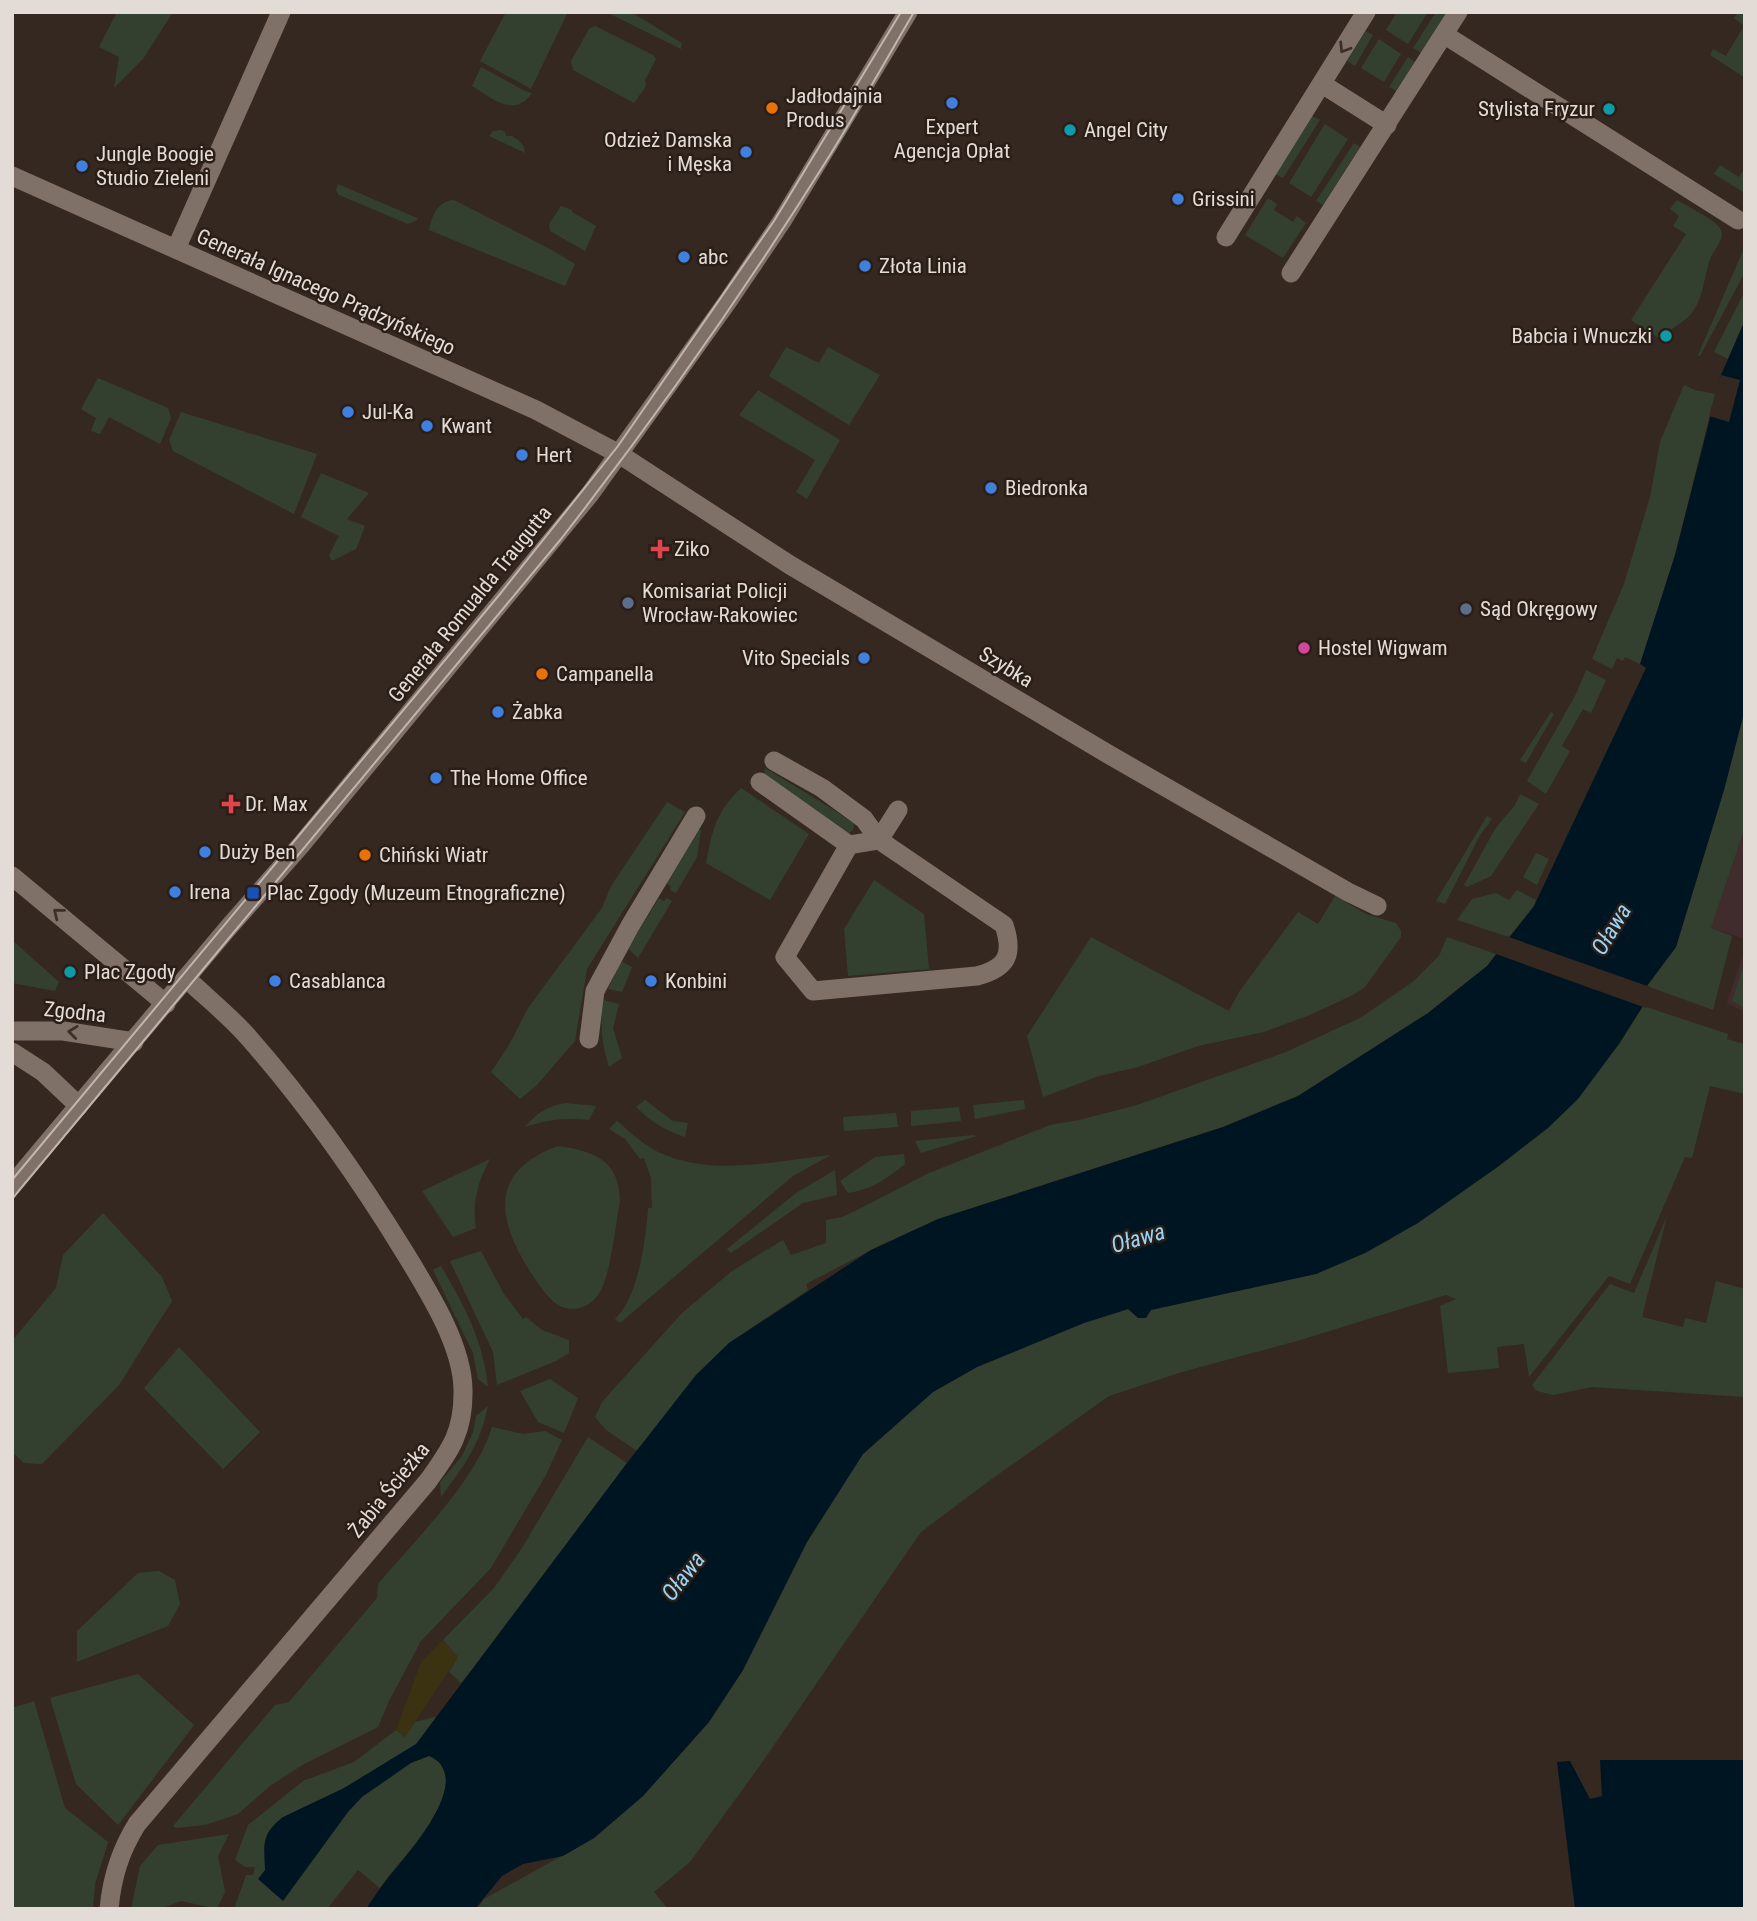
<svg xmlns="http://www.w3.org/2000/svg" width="1757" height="1921" font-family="'Roboto Condensed',sans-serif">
<rect width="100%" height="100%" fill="#342820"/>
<g fill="#402c2d">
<path d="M1745 827V939L1711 928Z"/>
<path d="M1745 948V1012L1727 1003Z"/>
</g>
<g fill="#34402f">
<path d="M117 12H173L143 59 114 88 119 57 99 47Z"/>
<path d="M506 12H568L531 89 480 61Z"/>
<path d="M606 12H631L682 43 681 49Z"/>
<path d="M1397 12H1428L1408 44 1386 30Z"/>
<path d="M1436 12H1447L1421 53 1413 48Z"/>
<path d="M1738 12 1745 13V78L1710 55 1713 49 1726 56 1744 26 1734 18Z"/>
<path d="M595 26 653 55 656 59 645 80 646 86 634 103 573 70 571 61 589 29Z"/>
<path d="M1366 31 1373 35 1355 66 1347 61Z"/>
<path d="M1379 39 1401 54 1384 82 1361 68Z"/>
<path d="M1408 57 1415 62 1396 91 1389 87Z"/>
<path d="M481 67 527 92 532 93C514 119 492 98 472 86Z"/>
<path d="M1312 116 1320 120 1283 178 1275 174Z"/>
<path d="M1325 124 1348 139 1311 197 1289 183Z"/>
<path d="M501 130 505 132 506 136H512C518 140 525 144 525 153L489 136 493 131Z"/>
<path d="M1354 143 1360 147 1323 205 1316 201Z"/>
<path d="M1720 165 1739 177 1745 168 1743 192 1714 174Z"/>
<path d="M338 184 417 218V220L408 224 339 195 336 190Z"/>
<path d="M1268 198 1277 204 1274 210 1293 222 1297 216 1306 223 1283 258 1245 235Z"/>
<path d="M454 200 552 250 575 264 565 286 429 230C431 216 439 200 454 200Z"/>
<path d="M1677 200C1686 206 1717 220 1721 230 1725 240 1713 250 1710 259 1704 277 1703 301 1690 315 1681 325 1669 327 1662 340L1631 320 1686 234 1673 226 1679 216 1670 209Z"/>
<path d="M561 206 572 210V212L596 226 585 251 550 231 549 224Z"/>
<path d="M1745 246V272L1700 356 1698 355Z"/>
<path d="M1745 291V320L1728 359 1714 352Z"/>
<path d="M786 347 819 363 828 347 880 375 849 425 769 376Z"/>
<path d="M98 378 168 408 171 418 160 444 109 417 100 434 91 431 96 418 81 409Z"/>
<path d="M1684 385 1695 390 1715 394 1675 555 1640 664 1625 657 1623 661 1617 658 1612 669 1592 659 1624 584 1650 497 1660 442Z"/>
<path d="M758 390 840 440 807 499 796 492 815 460 739 415Z"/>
<path d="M181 412 317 454 294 514 173 451 169 440Z"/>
<path d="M321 473 369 493 347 519 365 526 356 549 334 560H331L329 555 339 536 301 517Z"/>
<path d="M1586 670 1606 680 1591 713 1583 709 1562 746 1570 751 1546 794 1527 781 1576 694Z"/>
<path d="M1745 709V827L1711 928 1732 936 1713 1010 1647 986 1676 947 1724 790Z"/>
<path d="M1551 712 1554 714 1526 763 1520 760Z"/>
<path d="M765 768 834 810 854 824 853 830 849 833 772 780 764 775Z"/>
<path d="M741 788 809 834 770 900 706 863C713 828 715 814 741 788Z"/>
<path d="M1520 794 1539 804 1491 876 1467 887 1464 885 1495 829 1515 805Z"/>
<path d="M667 802 685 812 587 969 575 1041 537 1085 520 1099 491 1072 509 1045 528 1008 602 908 611 886Z"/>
<path d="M1487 816 1492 819 1480 835 1445 904 1436 901Z"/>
<path d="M698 829 701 830 697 857 676 893 670 890 671 886 666 883Z"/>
<path d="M1536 853 1549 859 1537 885 1523 877Z"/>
<path d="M874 880 924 914 929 969 848 976 844 929Z"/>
<path d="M1517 890 1536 900 1534 906 1509 937 1457 920 1472 899 1496 893 1509 900Z"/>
<path d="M1335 896 1366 914 1396 923 1401 931V937L1365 987 1353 995 1310 1015 1264 1032 1198 1046 1138 1067 1099 1076 1043 1097 1027 1036 1091 937 1229 1011 1239 992 1298 912 1318 924Z"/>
<path d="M659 898 664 901 667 898 672 901 638 958 628 948Z"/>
<path d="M1447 937 1496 954 1487 966 1428 1013 1298 1096 1223 1127 938 1219 871 1250 806 1284 808 1290 729 1343 696 1375 637 1451 606 1430 595 1417 602 1402 682 1313 732 1271 783 1240 791 1255 826 1243V1220L842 1217 857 1210 929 1173 1050 1125 1079 1120 1137 1105 1286 1052 1360 1018 1414 981 1439 956Z"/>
<path d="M12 940 59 982 55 991 12 983Z"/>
<path d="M621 961 632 967 622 992 608 989Z"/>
<path d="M1745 961V1008L1732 1001Z"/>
<path d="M604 1000 619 1004 613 1028 622 1058 609 1067C602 1045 599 1023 604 1000Z"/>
<path d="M1643 1006 1728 1034 1727 1039 1745 1044V1094L1710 1086 1692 1158 1685 1157 1630 1284 1609 1276 1529 1377 1524 1344 1497 1347 1499 1368 1448 1373 1440 1306 1456 1299 1446 1295 1297 1341 1182 1372 1109 1396 989 1481 921 1532 761 1764 690 1862 654 1892 668 1909H477L484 1899 594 1838 643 1796 709 1722 743 1670 807 1542 863 1454 933 1392 977 1367 1084 1323 1129 1309 1138 1318 1151 1310 1316 1274 1365 1253 1391 1239 1619 1044Z"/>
<path d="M645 1100 673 1121 688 1123 685 1137C667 1132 649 1120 636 1107Z"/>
<path d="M1024 1100 1025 1109 975 1119 973 1105Z"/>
<path d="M566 1103 596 1106 589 1120C565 1117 548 1120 525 1127 537 1113 547 1106 566 1103Z"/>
<path d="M959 1107 961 1121 911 1126V1111Z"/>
<path d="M896 1113 898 1127 844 1131 843 1117Z"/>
<path d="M617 1121C630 1132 642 1143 656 1151 710 1178 774 1161 831 1155L793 1176 620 1323 615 1319C638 1298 646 1240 648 1208H652L651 1178 644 1158 640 1159 625 1139 609 1129Z"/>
<path d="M973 1135 977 1136 921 1153 915 1141Z"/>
<path d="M558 1146C594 1151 620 1160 620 1202 615 1226 611 1277 598 1295 589 1307 574 1313 560 1306 547 1299 537 1281 529 1270 496 1217 490 1171 558 1146Z"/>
<path d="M904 1154 905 1164C886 1179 873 1189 848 1193L840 1181 875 1157Z"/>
<path d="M490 1159C478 1182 472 1201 476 1228L453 1237 422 1191Z"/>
<path d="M835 1170 837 1195 803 1203 731 1253 727 1249 796 1193Z"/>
<path d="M103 1213 162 1277 172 1301 119 1385 42 1464 24 1463 12 1452V1365L14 1362 12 1341 56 1288 63 1255Z"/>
<path d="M1667 1216 1642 1317 1683 1327 1685 1318 1706 1323 1716 1281 1745 1289V1397L1592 1387 1553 1395 1537 1391 1532 1385 1610 1284 1634 1293Z"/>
<path d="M481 1251 504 1294 523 1319 526 1317 542 1330 569 1340V1353L556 1361 497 1385 493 1352 450 1261Z"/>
<path d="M441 1266C465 1307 483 1340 488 1387L478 1379 473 1353 433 1270Z"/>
<path d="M179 1347 260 1432 223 1469 144 1388Z"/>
<path d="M550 1379 578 1398 564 1433 538 1422 520 1391Z"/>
<path d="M488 1406C479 1447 465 1464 441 1497L440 1482 462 1456 473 1432 476 1416Z"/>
<path d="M492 1427 523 1434 545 1431 562 1440 546 1475 491 1568 421 1641 389 1701 378 1727 304 1764 270 1786 238 1814 205 1825 176 1828 173 1826 275 1705 289 1702 377 1598 378 1584C415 1540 476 1481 492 1427Z"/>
<path d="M588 1437 627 1463 490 1648 461 1683 449 1672 458 1657 443 1640 494 1588 522 1548Z"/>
<path d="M159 1571 175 1580 180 1604 168 1626 77 1662V1631L138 1573Z"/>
<path d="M138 1674 194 1725 118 1825 76 1784 50 1698Z"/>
<path d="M34 1701 65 1808 108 1842 95 1884 93 1909H12V1708Z"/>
<path d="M435 1717C435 1725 432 1736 433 1744 435 1757 445 1767 446 1781 446 1817 400 1859 380 1888L358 1870 327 1909H234L246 1875H253L255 1867H245L235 1860 248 1825 303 1781 354 1762 396 1730 405 1737 415 1722Z"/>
<path d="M229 1834 218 1856 225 1892 217 1909 181 1901 160 1909H131L140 1866 158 1845Z"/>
</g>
<path fill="#3a3211" d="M443 1640 458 1657 405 1737 396 1730 421 1662Z"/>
<g fill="#001522">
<path d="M1745 320V709L1724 790 1676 947 1647 986 1643 1006 1619 1044 1578 1099 1548 1128 1499 1166 1418 1223 1365 1253 1316 1274 1151 1310 1146 1318H1138L1128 1309 1084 1323 977 1367 933 1392 863 1454 807 1542 743 1670 709 1722 643 1796 594 1838 563 1856 523 1864 502 1876 475 1909H366C373 1898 380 1888 388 1878 406 1856 478 1777 429 1756L411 1763 362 1797 348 1812 283 1901 258 1879 265 1870C264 1844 261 1834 283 1817L344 1788 416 1744 627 1463 696 1375 729 1343 871 1250 938 1219 1223 1127 1298 1096 1428 1013 1487 966 1534 906 1646 668 1640 664 1675 555 1721 375Z"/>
<path d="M1600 1760H1745V1909H1575L1557 1762 1570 1761 1590 1799 1602 1796Z"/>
</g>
<g fill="#342820">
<path d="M1721 375 1740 380 1729 422 1709 416Z"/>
<path d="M1506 936 1650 987 1646 1008 1493 953Z"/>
</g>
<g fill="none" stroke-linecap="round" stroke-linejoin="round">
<g stroke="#807168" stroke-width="19">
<path d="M1445 35 1738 220"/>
<path d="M1322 84 1387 125"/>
<path d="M12 176 536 410 619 454 790 565 1108 754 1348 892 1377 906"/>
<path d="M1226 237 1366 12"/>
<path d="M176 249 281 12"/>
<path d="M1291 273 1458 12"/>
<path d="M774 761 822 788 864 819 879 840 898 810"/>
<path d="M760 782 849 845 879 840 1004 925C1014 955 1007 968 977 976L813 991 785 957 849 845"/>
<path d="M12 876 166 1004"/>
<path d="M12 1031H63L134 1042"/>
<path d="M589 1039 595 991 630 926 696 816"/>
<path d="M12 1052 43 1072 79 1106"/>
<path d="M109 1909C112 1877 120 1851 137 1824L428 1481C451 1449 464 1431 463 1389 462 1344 428 1291 405 1253 359 1178 307 1104 249 1038 230 1016 207 998 187 979"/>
</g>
<path stroke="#807168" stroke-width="19" d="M12 1185 228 928 301 845 590 494 728 301 782 221 908 12"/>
<g stroke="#bfb6b0" stroke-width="2">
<path d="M12 1180 500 594 618 446 774 221 901 12"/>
<path d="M12 1199 561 539C657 416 747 288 830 155 859 108 886 60 914 12"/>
</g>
</g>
<defs><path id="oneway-chevron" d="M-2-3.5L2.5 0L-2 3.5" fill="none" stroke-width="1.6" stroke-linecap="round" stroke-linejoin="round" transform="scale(1.75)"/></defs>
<g stroke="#3b2f27">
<use href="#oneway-chevron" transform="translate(1344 48) rotate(122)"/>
<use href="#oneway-chevron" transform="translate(58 913) rotate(-141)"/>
<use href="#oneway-chevron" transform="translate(73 1032) rotate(-173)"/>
</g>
<g fill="#3f7fe0" stroke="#2a1e17" stroke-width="2.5">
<circle cx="952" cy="103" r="7"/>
<circle cx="746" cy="152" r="7"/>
<circle cx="82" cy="166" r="7"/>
<circle cx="1178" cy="199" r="7"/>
<circle cx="684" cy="257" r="7"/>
<circle cx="865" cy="266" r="7"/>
<circle cx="348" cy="412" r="7"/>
<circle cx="427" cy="426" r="7"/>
<circle cx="522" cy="455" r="7"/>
<circle cx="991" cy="488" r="7"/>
<circle cx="864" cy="658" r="7"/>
<circle cx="498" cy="712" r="7"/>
<circle cx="436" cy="778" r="7"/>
<circle cx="205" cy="852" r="7"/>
<circle cx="175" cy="892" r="7"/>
<circle cx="275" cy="981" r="7"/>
<circle cx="651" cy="981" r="7"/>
</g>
<g fill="#e8710a" stroke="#2a1e17" stroke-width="2.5">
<circle cx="772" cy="108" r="7"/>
<circle cx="542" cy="674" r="7"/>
<circle cx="365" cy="855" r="7"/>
</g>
<g fill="#0f9aa8" stroke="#2a1e17" stroke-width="2.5">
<circle cx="1609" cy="109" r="7"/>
<circle cx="1070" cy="130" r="7"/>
<circle cx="1666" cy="336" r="7"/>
<circle cx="70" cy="972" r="7"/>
</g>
<g fill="#e0444e" stroke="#2a1e17" stroke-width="2.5">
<path d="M656.5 538.5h7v7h7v7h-7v7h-7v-7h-7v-7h7z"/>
<path d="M227.5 793.5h7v7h7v7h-7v7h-7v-7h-7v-7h7z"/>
</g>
<g fill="#5c6f8a" stroke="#2a1e17" stroke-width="2.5">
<circle cx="628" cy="603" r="7"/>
<circle cx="1466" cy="609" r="7"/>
</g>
<circle fill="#d1479c" stroke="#2a1e17" stroke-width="2.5" cx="1304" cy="648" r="7"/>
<rect fill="#1a4fb4" stroke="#2a1e17" stroke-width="2.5" x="246" y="886" width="14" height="14" rx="3.5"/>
<g text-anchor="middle" stroke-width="5" stroke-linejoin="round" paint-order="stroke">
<g font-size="21" fill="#e3dbd6" stroke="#2a1e17" text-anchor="start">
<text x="786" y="103">Jadłodajnia<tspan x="786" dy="24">Produs</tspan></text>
<text x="1595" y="116" text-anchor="end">Stylista Fryzur</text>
<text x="952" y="134" text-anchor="middle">Expert<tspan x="952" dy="24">Agencja Opłat</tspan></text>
<text x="1084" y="137">Angel City</text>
<text x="732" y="147" text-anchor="end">Odzież Damska<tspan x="732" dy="24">i Męska</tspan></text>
<text x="96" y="161">Jungle Boogie<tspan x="96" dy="24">Studio Zieleni</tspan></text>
<text x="1192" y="206">Grissini</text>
<text x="698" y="264">abc</text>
<text x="879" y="273">Złota Linia</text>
<text x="1652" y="343" text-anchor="end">Babcia i Wnuczki</text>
<text x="362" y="419">Jul-Ka</text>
<text x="441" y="433">Kwant</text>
<text x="536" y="462">Hert</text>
<text x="1005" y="495">Biedronka</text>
<text x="674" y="556">Ziko</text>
<text x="642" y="598">Komisariat Policji<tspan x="642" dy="24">Wrocław-Rakowiec</tspan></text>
<text x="1480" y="616">Sąd Okręgowy</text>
<text x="1318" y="655">Hostel Wigwam</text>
<text x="850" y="665" text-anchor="end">Vito Specials</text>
<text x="556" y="681">Campanella</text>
<text x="512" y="719">Żabka</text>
<text x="450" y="785">The Home Office</text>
<text x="245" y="811">Dr. Max</text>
<text x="219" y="859">Duży Ben</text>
<text x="379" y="862">Chiński Wiatr</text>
<text x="189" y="899">Irena</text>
<text x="267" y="900">Plac Zgody (Muzeum Etnograficzne)</text>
<text x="84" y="979">Plac Zgody</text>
<text x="289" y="988">Casablanca</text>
<text x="665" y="988">Konbini</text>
</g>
<g font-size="21" fill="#e3dbd6" stroke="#2a1e17">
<text transform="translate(326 292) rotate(24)" y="7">Generała Ignacego Prądzyńskiego</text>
<text transform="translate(470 604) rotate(-51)" y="7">Generała Romualda Traugutta</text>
<text transform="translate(1006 667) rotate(31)" y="7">Szybka</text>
<text transform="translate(75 1012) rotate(6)" y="7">Zgodna</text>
<text transform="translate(389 1490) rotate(-51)" y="7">Żabia Ścieżka</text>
</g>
<g font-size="23" font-style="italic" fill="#96d5f9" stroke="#2a1e17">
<text transform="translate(1611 929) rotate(-59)" y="8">Oława</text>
<text transform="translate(1138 1238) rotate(-16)" y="8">Oława</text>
<text transform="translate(683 1576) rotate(-52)" y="8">Oława</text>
</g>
</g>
<rect width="1757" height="1921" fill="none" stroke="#e3dbd6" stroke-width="28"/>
</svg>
